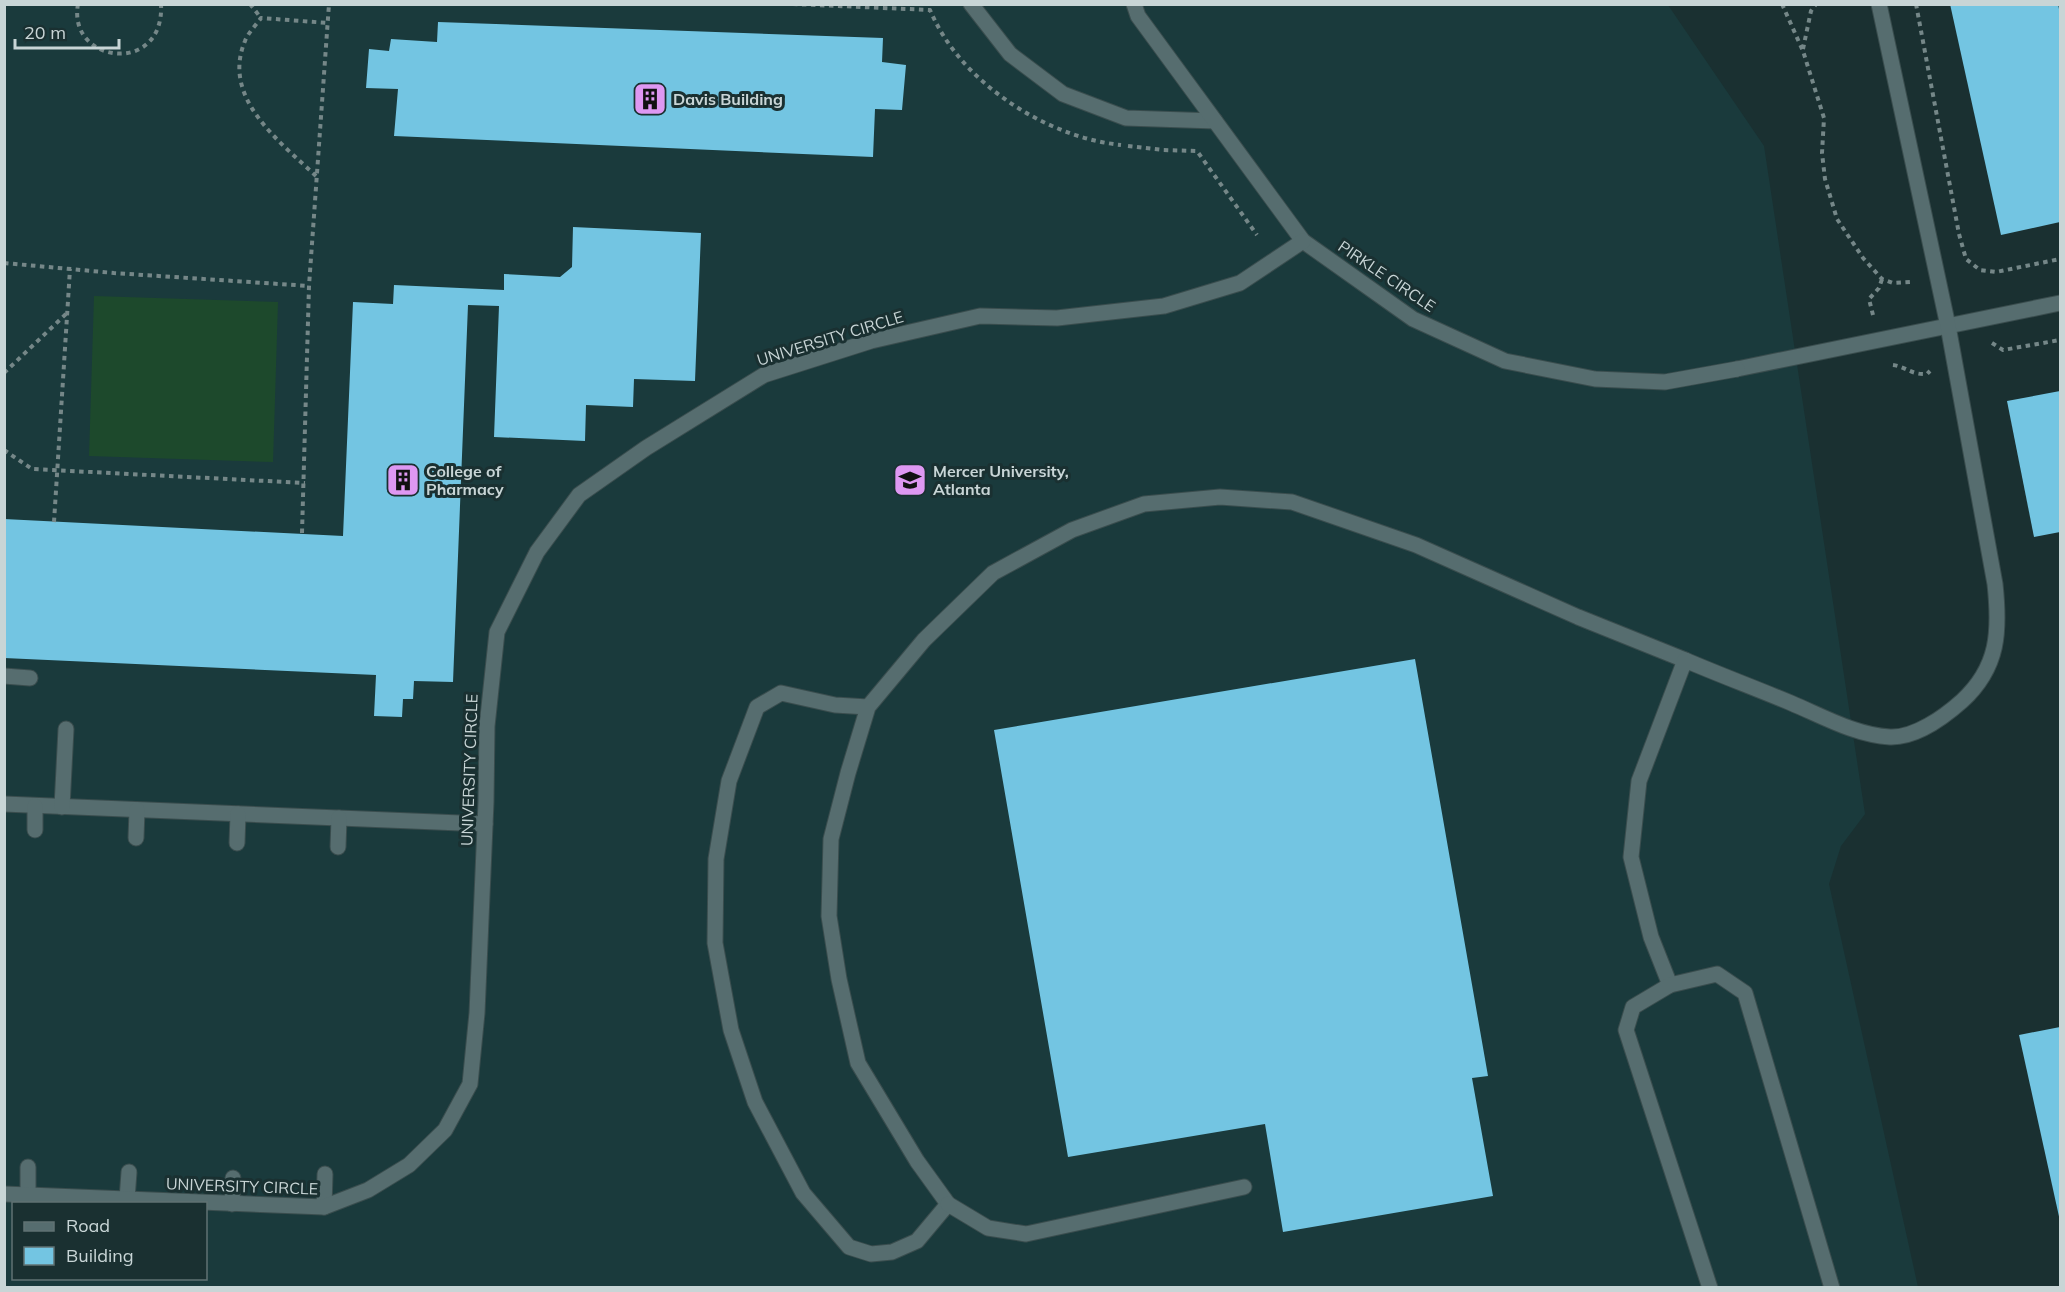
<svg xmlns="http://www.w3.org/2000/svg" width="2065" height="1292" font-family="Mulish,sans-serif">
<rect width="100%" height="100%" fill="#1a3031"/>
<path fill="#1a3a3c" fill-rule="evenodd" d="M5 5H1668L1764 146 1865 814 1841 846 1829 884 1918 1287 5 1286ZM14 1204H206V1278H14Z"/>
<path fill="#1d492c" d="M94 296 278 302 273 462 89 456Z"/>
<g fill="#73c5e2">
<path d="M1950 4H2058L2060 14V222L2001 235Z"/>
<path d="M438 22 883 38 882 62 906 65 902 110 875 109 873 157 394 136 398 89 366 88 369 49 389 51 391 39 437 42Z"/>
<path d="M573 227 701 233 695 381 634 379 633 407 586 405 585 441 494 437 499 306 468 305 453 682 414 681 413 699H403L402 717 374 716 376 675 4 658V519L343 536 353 302 393 304 394 285 504 290V274L560 277 572 267Z"/>
<path d="M2060 391V532L2034 537 2007 401Z"/>
<path d="M1415 659 1488 1076 1472 1078 1493 1196 1283 1232 1265 1124 1068 1157 994 730Z"/>
<path d="M2060 1027V1221L2019 1035Z"/>
</g>
<g fill="none" stroke-linecap="round" stroke-linejoin="round">
<g stroke="#3a4d4e" stroke-width="17">
<g id="service">
<path d="M1737 369 2060 303"/>
<path d="M4 676 30 678"/>
<path d="M868 707 848 773 831 839 829 916 839 979 858 1063 917 1161 948 1204 917 1241 892 1252 871 1254 849 1247 803 1193 755 1102 731 1030 715 943 716 859 729 781 757 707 781 693 835 705 868 707 924 640 993 573 1072 530 1144 504 1220 497 1292 502 1416 545 1578 617 1685 660"/>
<path d="M4 804 485 824"/>
<path d="M62 807 66 729"/>
<path d="M35 830V806"/>
<path d="M136 838 137 810"/>
<path d="M237 843 238 814"/>
<path d="M338 847 339 818"/>
<path d="M1670 985 1651 937 1631 857 1639 781 1685 660C1720 675 1755 688 1791 703 1822 716 1855 735 1890 737 1915 738 1944 717 1962 701 1999 667 2000 631 1995 584L1948 326 1879 4"/>
<path d="M28 1167V1195"/>
<path d="M127 1199 129 1172"/>
<path d="M232 1204 233 1178"/>
<path d="M948 1204 988 1228 1026 1234 1244 1187"/>
<path d="M324 1207 325 1174"/>
<path d="M1710 1288 1626 1030 1633 1007 1670 985 1717 974 1745 993 1832 1288"/>
</g>
</g>
<g stroke="#3a4d4e" stroke-width="17">
<g id="minor">
<path d="M971 4 1010 54 1063 94 1126 118 1215 121"/>
<path d="M1134 4 1138 16 1303 241 1413 319 1505 361 1595 379 1665 382 1737 369"/>
<path d="M4 1194 324 1207 368 1190 409 1165 445 1130 470 1084 477 1013 486 802 487 726 497 632 537 552 579 495 646 448 764 375 871 341 980 316 1057 318 1164 306 1240 283 1303 241"/>
</g>
</g>
<g stroke="#758788" stroke-width="4" stroke-dasharray="4.5 4.5" stroke-linecap="butt">
<path d="M78 4C67 64 165 76 161 4"/>
<path d="M250 4 261 18"/>
<path d="M793 4 930 10C934 19 938 27 943 35 979 93 1053 138 1121 145"/>
<path d="M1782 4 1803 51 1824 118 1822 153 1825 179 1837 219 1863 258 1882 279 1893 283 1910 282"/>
<path d="M1916 4 1959 234 1966 259 1980 270 1996 272 2060 259"/>
<path d="M1803 49 1811 11 1816 4"/>
<path d="M1128 146 1163 150 1197 151 1257 235"/>
<path d="M316 176C279 141 221 98 245 41 248 33 256 25 261 18L328 23"/>
<path d="M4 263 114 273 309 286"/>
<path d="M1873 315 1869 299 1879 288 1882 279"/>
<path d="M1992 343 2003 350 2060 340"/>
<path d="M1893 365C1907 367 1911 375 1927 374L1930 371"/>
<path d="M4 373 67 313"/>
<path d="M4 450 32 469 305 483"/>
<path d="M54 522 70 269"/>
<path d="M302 533 309 286 329 4"/>
</g>
<use href="#service" stroke="#566d6f" stroke-width="15"/>
<use href="#minor" stroke="#566d6f" stroke-width="15"/>
</g>
<defs>
<g id="building-square" transform="scale(1.725)"><rect x="-9" y="-9" width="18" height="18" rx="4" fill="#de98f2" stroke="#1a3031"/><path d="M-4-6H4V6H1V3H-1V6H-4ZM-2.5-4.3h1.7v1.8h-1.7ZM.8-4.3h1.7v1.8H.8ZM-2.5-1h1.7V.8h-1.7ZM.8-1h1.7V.8H.8Z" fill="#111"/></g>
<g id="university-square" transform="scale(1.725)"><rect x="-9" y="-9" width="18" height="18" rx="4" fill="#de98f2" stroke="#1a3031"/><path d="M0-5L7-2L0 1L-7-2ZM-4 1L0 2.5L4 1V4Q0 6-4 4Z" fill="#111"/></g>
</defs>
<g fill-rule="evenodd">
<use href="#building-square" x="650" y="99"/>
<use href="#building-square" x="403" y="480"/>
<use href="#university-square" x="910" y="480"/>
</g>
<g text-anchor="middle" stroke-width="6" stroke-linejoin="round" paint-order="stroke">
<g font-size="16" font-weight="bold" fill="#c8d5d6" stroke="#1a3031" text-anchor="start">
<text x="673" y="105">Davis Building</text>
<text x="426" y="477">College of<tspan x="426" dy="18">Pharmacy</tspan></text>
<text x="933" y="477">Mercer University,<tspan x="933" dy="18">Atlanta</tspan></text>
</g>
<g font-size="16" fill="#c8d5d6" stroke="#1a3031">
<text transform="translate(1387 276) rotate(34)" y="6">PIRKLE CIRCLE</text>
<text transform="translate(830 338) rotate(-17)" y="6">UNIVERSITY CIRCLE</text>
<text transform="translate(469 770) rotate(-88)" y="6">UNIVERSITY CIRCLE</text>
<text transform="translate(242 1186) rotate(2)" y="6">UNIVERSITY CIRCLE</text>
</g>
</g>
<rect width="2065" height="1292" fill="none" stroke="#c8d5d6" stroke-width="12"/>
<rect x="12" y="1202" width="195" height="78" fill="#1a3031" stroke="#607273" stroke-width="1.5"/>
<rect x="24" y="1222" width="30" height="9" fill="#566d6f" stroke="#607273" stroke-width="1.5"/>
<text x="66" y="1232" font-size="18" fill="#c8d5d6">Road</text>
<rect x="24" y="1247" width="30" height="18" fill="#73c5e2" stroke="#607273" stroke-width="1.5"/>
<text x="66" y="1262" font-size="18" fill="#c8d5d6">Building</text>
<path d="M15 39v9h104v-9" fill="none" stroke="#c8d5d6" stroke-width="3"/>
<text x="24" y="39" font-size="18" fill="#c8d5d6" stroke="#1a3031" stroke-width="4.5" paint-order="stroke">20 m</text>
</svg>
